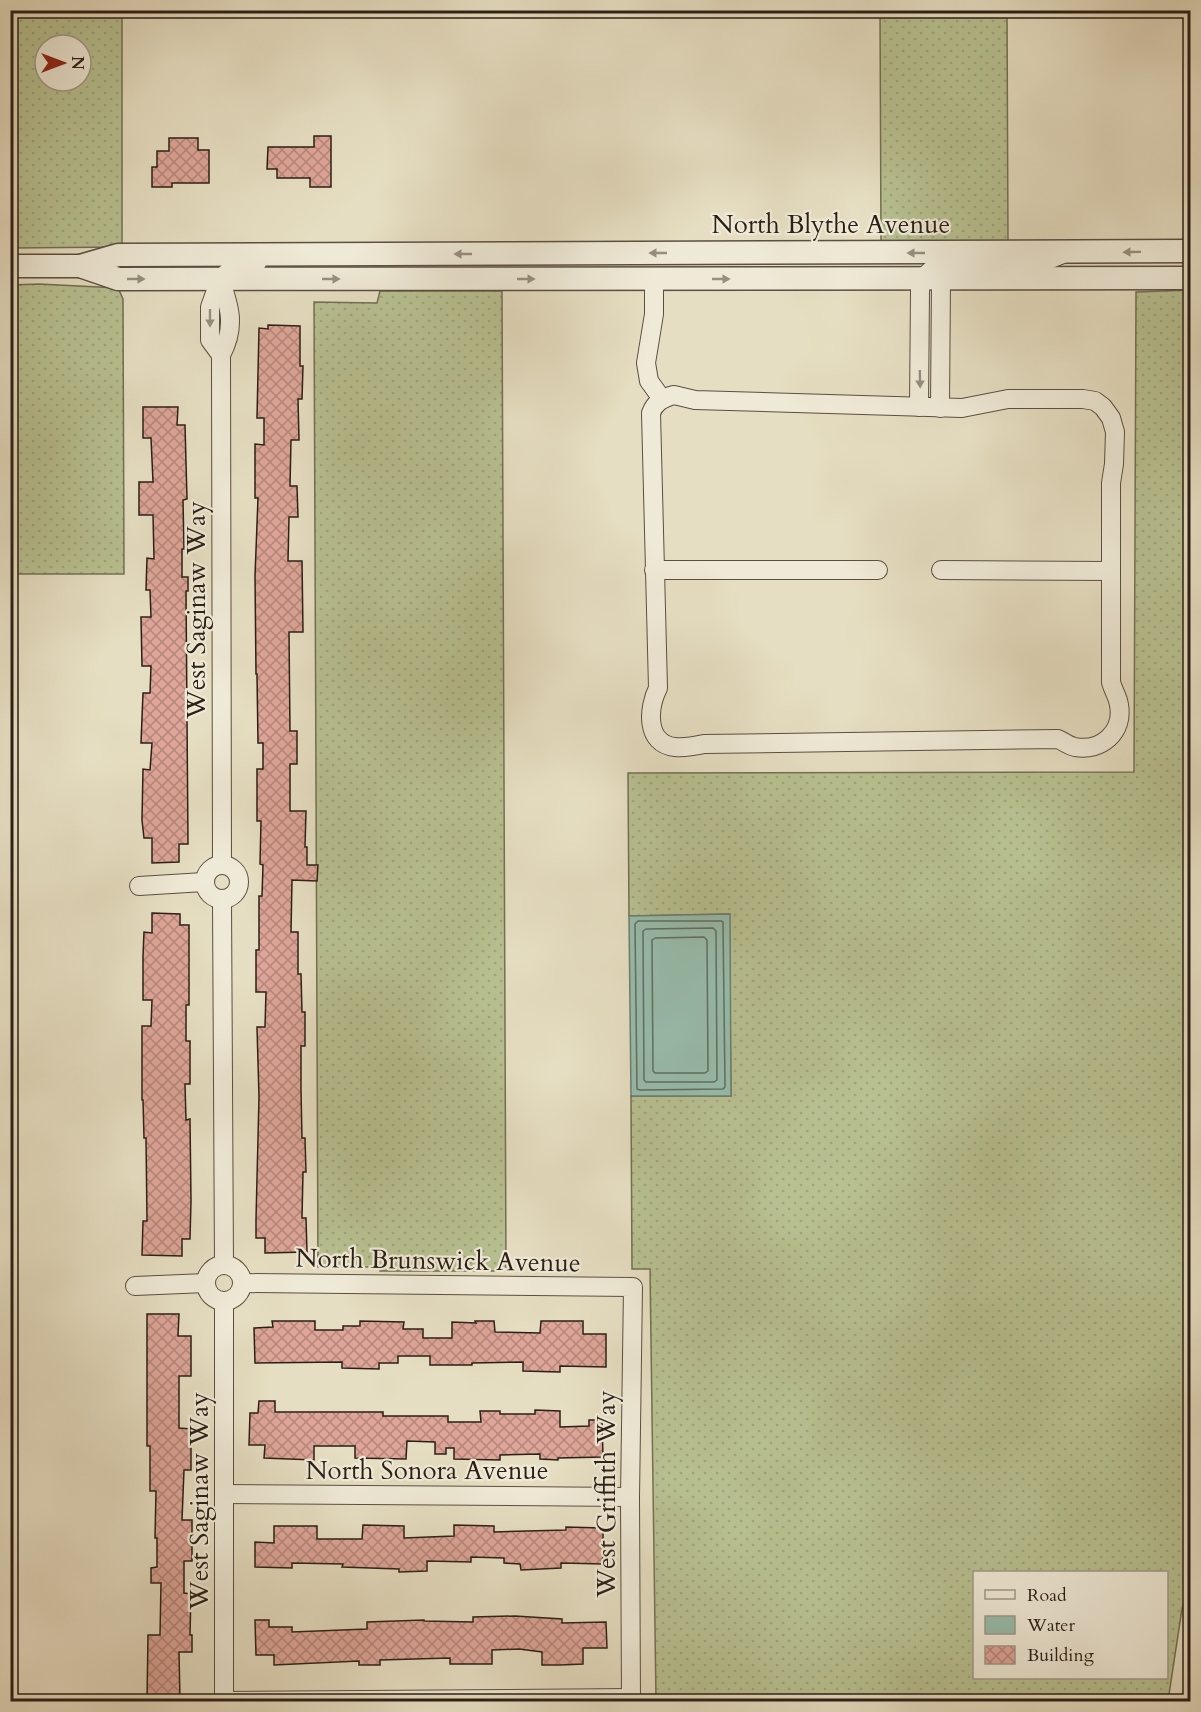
<svg xmlns="http://www.w3.org/2000/svg" width="1201" height="1712" font-family="Cardo,serif">
<defs>
<pattern id="grass-dots" width="8" height="8" patternUnits="userSpaceOnUse" patternTransform="scale(1.5)"><rect width="8" height="8" fill="#b8c091"/><path d="M2 2h.1M6 6h.1" fill="none" stroke="#9ea57c" stroke-width="1.8" stroke-linecap="round"/></pattern>
<pattern id="building-cross-hatch" width="8" height="8" patternUnits="userSpaceOnUse" patternTransform="scale(1.5)"><rect width="8" height="8" fill="#dea598"/><path d="M0 0l8 8M0 8l8-8" fill="none" stroke="#b4867b"/></pattern>
</defs>
<rect width="100%" height="100%" fill="#e6dec2"/>
<filter id="stains"><feTurbulence type="fractalNoise" baseFrequency=".00333" numOctaves="4"/><feColorMatrix values="0 0 0 0 .2 0 0 0 0 .09 0 0 0 0 .02 0 0 0 .5 -.17"/></filter>
<radialGradient id="worn" r=".72"><stop offset=".6" stop-color="#630" stop-opacity="0"/><stop offset="1" stop-color="#630" stop-opacity=".3"/></radialGradient>
<g fill="url(#grass-dots)" stroke="#727054" stroke-width="1.5" fill-rule="evenodd">
<path d="M880 11H1007L1008 243H881Z"/>
<path d="M122 16V247L11 248 10 17ZM45 45H81V81H45Z"/>
<path d="M39 284 118 288 123 299 124 574H11L10 285Z"/>
<path d="M1190 290V1579L1182 1609 1168 1701H656L650 1269H632L631 1096H731L729 914 629 916 628 773 1134 772 1136 292ZM974 1572H1166V1678H974Z"/>
<path d="M380 291H502L506 1271H380V1267H318L314 302 377 303Z"/>
</g>
<path fill="#97bdad" stroke="#6c7e71" stroke-width="1.5" d="M730 914 731 1096H631L629 916Z"/>
<g fill="none" stroke-linecap="round" stroke-linejoin="round">
<g stroke="#616e62" stroke-width="1.5">
<path d="M638 921H721L723 922 725 1087 723 1089 640 1090 637 1089 635 924Z"/>
<path d="M713 928 716 931 717 1080 714 1082H646L644 1080 643 931 646 929Z"/>
<path d="M704 937 707 940 708 1071 705 1073H655L653 1071 652 940 655 938Z"/>
</g>
</g>
<g fill="url(#building-cross-hatch)" stroke="#2b1f16" stroke-width="1.5">
<path d="M314 136H331V187H310V178H277V169H267L268 147H314Z"/>
<path d="M169 138H198V150H209V183H172V187H152V167H157V151H169Z"/>
<path d="M268 325 300 326V366H303L302 399H298L299 440H291L290 486H297L298 517H289L288 561H302L303 632H289L290 731H297V764H290V811H306L305 847H307V865H318L317 881 292 880 291 932H298V974H301L302 1012H305V1046H301V1090L302 1138H305L306 1172H303L302 1218H306L307 1252 265 1253V1238H256V1219L259 1097 257 1027H265L266 992H256V950H259V896H262L263 865 260 864 261 821H257V769H263V743H258L257 674H256L255 576 258 498H255V444L264 445V418H257L259 328 268 329Z"/>
<path d="M143 407H178L177 425H185L187 499 183 500 184 549H182V577H188V591H186L188 844H179V862L152 863V838H144L142 820 143 769 150 770 152 743H141L143 693H150L151 666H142L141 617H151L150 590H146L147 558 154 559 153 515H139V482H153L151 438H143Z"/>
<path d="M152 913 180 914V925H189V1005H186V1041H190V1084H185L186 1120 190 1119 191 1201 190 1239H182V1256L142 1255 143 1221H147L146 1138H144L143 1100H142V1026H151L152 1000H143V956L144 932 152 933Z"/>
<path d="M147 1314H179L178 1336H191V1376H179V1428L191 1429V1470H184L182 1520H192V1561H184V1593L191 1594 190 1635H192V1652H179L180 1701H147L148 1635H160L161 1583H151V1568L157 1567V1538H155L156 1491H150V1446H147Z"/>
<path d="M272 1321H315V1330H343V1326H360V1321L404 1322 403 1329H423V1338H452V1322L476 1323 475 1321H494L495 1332 540 1333 541 1321H583V1334H606V1367L560 1366V1372L523 1371V1362L472 1363V1365H430V1356H398V1363H379V1369L342 1368V1362L255 1363 254 1328 273 1327Z"/>
<path d="M259 1401H275V1412H383V1416H448V1422H481L480 1411H500V1414H535V1410L560 1411V1427L589 1426V1420H602L603 1457 558 1458V1460L540 1459V1454L500 1455V1460L454 1459V1448H446V1454H435V1442L407 1441 406 1459 355 1458V1446H314V1460L264 1458 265 1445H249L250 1413H258Z"/>
<path d="M363 1525 404 1526V1538L454 1536V1525L494 1526V1532L566 1530V1527L603 1528V1564L561 1563V1568L521 1570 520 1564 504 1563V1558L471 1557V1562L427 1561V1571L399 1572V1569L342 1567 343 1564 292 1563V1568L255 1567V1542L274 1543V1526H317V1539H362Z"/>
<path d="M515 1616 562 1619V1623L606 1622 607 1648H583V1664L560 1665H542V1652L519 1649 492 1650V1664H450V1658L380 1660V1665H359V1661L274 1665V1655H256L255 1620H269V1627H292V1632L367 1629V1622L424 1620V1621L473 1622V1617Z"/>
</g>
<g fill="none" stroke-linecap="round" stroke-linejoin="round">
<g stroke="#5a4f41" stroke-width="20">
<g id="minor">
<path d="M220 279C230 307 236 327 221 355L222 864"/>
<path d="M654 279V314L646 363 649 381 662 399"/>
<path d="M221 355 210 340V307L220 279 238 263H257"/>
<path d="M674 395 695 400 962 408 1008 399H1083L1095 401 1103 407 1111 418 1115 432 1114 464 1111 483V682C1113 690 1118 697 1119 705 1124 732 1101 752 1075 747 1069 746 1063 741 1058 739L704 744C695 746 685 748 675 747 645 744 648 708 658 688L651 413C655 402 663 398 674 395Z"/>
<path d="M919 407 920 290C923 275 929 270 942 264L1041 263 1063 254"/>
<path d="M940 408 941 279"/>
<path d="M654 570H878"/>
<path d="M941 570 1111 571"/>
<circle cx="222" cy="882" r="17"/>
<path d="M139 886 204 882"/>
<path d="M222 900 224 1265"/>
<circle cx="224" cy="1283" r="18"/>
<path d="M242 1283 633 1287 630 1497 631 1702"/>
<path d="M135 1286 206 1283"/>
<path d="M224 1301V1702"/>
<path d="M224 1494 630 1497"/>
<path d="M224 1701 631 1698"/>
</g>
</g>
<g stroke="#5a4f41" stroke-width="25">
<g id="tertiary">
<path d="M10 266H80L118 255 1190 251"/>
<path d="M80 266 118 279 1190 278"/>
</g>
</g>
<use href="#minor" stroke="#efead7" stroke-width="18"/>
<use href="#tertiary" stroke="#efead7" stroke-width="22"/>
</g>
<defs><path id="oneway-solid" d="M-6-.8H1V-3.2L6.5 0L1 3.2V.8H-6Z" transform="scale(1.5)"/></defs>
<g fill="#978f80">
<use href="#oneway-solid" transform="translate(1132 252) rotate(179)"/>
<use href="#oneway-solid" transform="translate(658 253) rotate(180)"/>
<use href="#oneway-solid" transform="translate(916 253) rotate(180)"/>
<use href="#oneway-solid" transform="translate(463 254) rotate(180)"/>
<use href="#oneway-solid" transform="translate(136 279)"/>
<use href="#oneway-solid" transform="translate(331 279)"/>
<use href="#oneway-solid" transform="translate(526 279)"/>
<use href="#oneway-solid" transform="translate(721 279)"/>
<use href="#oneway-solid" transform="translate(210 318) rotate(90)"/>
<use href="#oneway-solid" transform="translate(920 379) rotate(89)"/>
</g>
<g text-anchor="middle" stroke-width="4.5" stroke-linejoin="round" paint-order="stroke">
<g font-size="26" fill="#2b1f16" stroke="#efead7">
<text x="831" y="233">North Blythe Avenue</text>
<text transform="translate(196 610) rotate(-90)" y="9">West Saginaw Way</text>
<text transform="translate(438 1260) rotate(1)" y="9">North Brunswick Avenue</text>
<text x="427" y="1479">North Sonora Avenue</text>
<text transform="translate(606 1494) rotate(-90)" y="9">West Griffith Way</text>
<text transform="translate(199 1501) rotate(-90)" y="9">West Saginaw Way</text>
</g>
</g>
<rect width="1201" height="1712" fill="none" stroke="#e6dec2" stroke-width="36"/>
<rect x="12" y="12" width="1177" height="1688" fill="none" stroke="#2b1f16" stroke-width="3"/>
<rect x="18" y="18" width="1165" height="1676" fill="none" stroke="#2b1f16" stroke-width="1.5"/>
<rect x="973" y="1571" width="195" height="108" fill="#efead7" stroke="#a1998a" stroke-width="1.5"/>
<rect x="985" y="1590" width="30" height="9" fill="#efead7" stroke="#a1998a" stroke-width="1.5"/>
<text x="1027" y="1601" font-size="18" fill="#2b1f16">Road</text>
<rect x="985" y="1616" width="30" height="18" fill="#97bdad" stroke="#a1998a" stroke-width="1.5"/>
<text x="1027" y="1631" font-size="18" fill="#2b1f16">Water</text>
<rect x="985" y="1646" width="30" height="18" fill="url(#building-cross-hatch)" stroke="#a1998a" stroke-width="1.5"/>
<text x="1027" y="1661" font-size="18" fill="#2b1f16">Building</text>
<g transform="translate(63 63) rotate(90)"><circle r="28" fill="#efead7" stroke="#a1998a" stroke-width="1.5"/>
<path d="M0-4.5L10 22L0 15L-10 22Z" fill="#8f2418"/>
<text y="-9" font-size="16" font-weight="bold" text-anchor="middle" fill="#2b1f16">N</text>
</g>
<rect width="100%" height="100%" filter="url(#stains)"/>
<rect width="100%" height="100%" fill="url(#worn)"/>
</svg>
